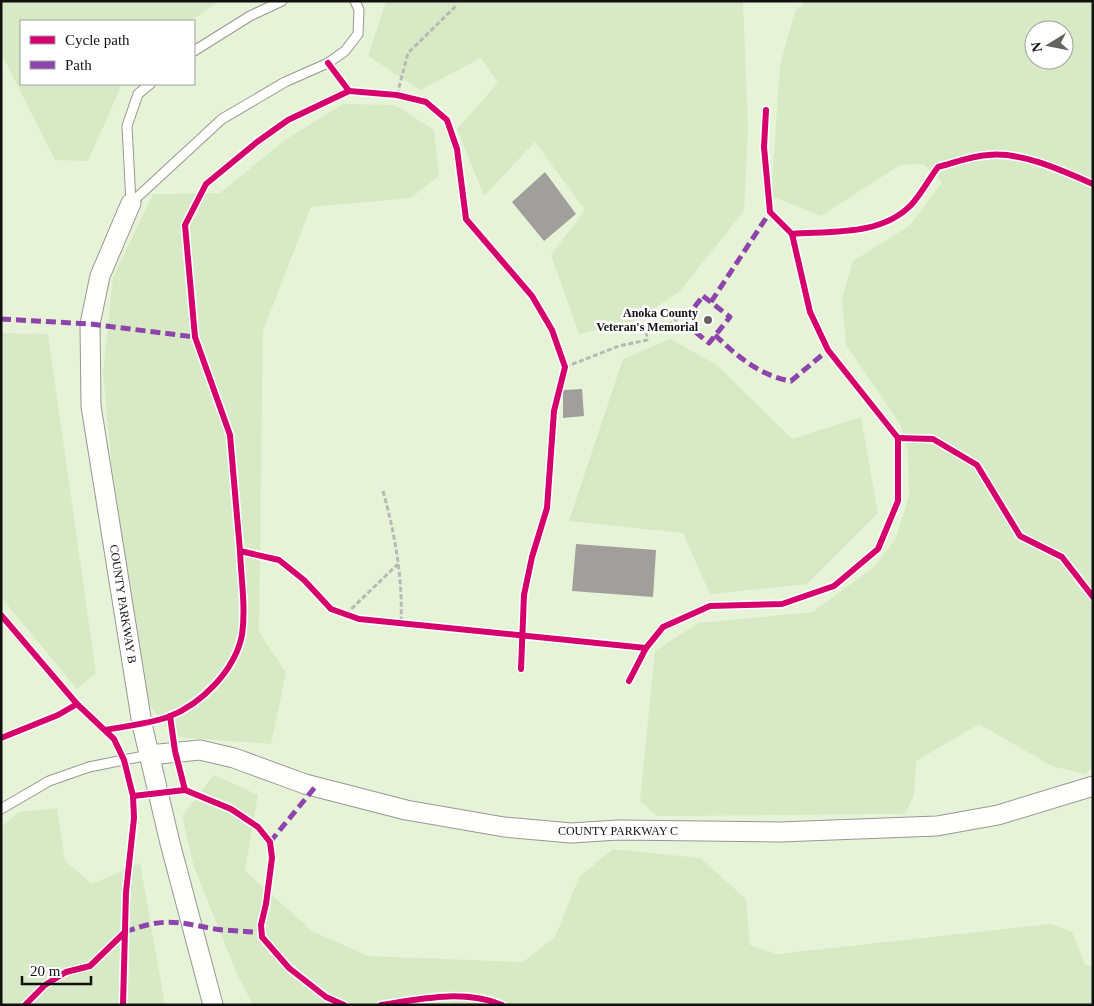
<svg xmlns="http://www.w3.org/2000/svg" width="1094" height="1006" font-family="Georgia,serif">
<rect width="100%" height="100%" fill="#fdfcf7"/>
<path fill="#e7f3d7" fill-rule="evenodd" d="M1 1H1093V1005H1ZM21 21H194V84H21ZM1034 30H1064V60H1034Z"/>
<g fill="#d8eac5" fill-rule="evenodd">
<path d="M1 1H220L190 21H21V84H122L88 161 55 160 1 53Z"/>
<path d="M386 1H743L748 128 744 211 680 291 637 320 579 334 551 255 585 210 535 142 484 196 457 129 498 83 481 58 420 90 368 56Z"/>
<path d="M806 1H1093V766L1086 774 1052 766 979 724 916 761 914 795 905 814 657 816 640 801 655 651 698 623 813 612 875 566 896 538 909 495 908 452 900 424 846 345 842 298 853 261 909 226 942 182 923 164 900 165 821 216 771 196 780 65 795 11ZM1034 30H1064V60H1034Z"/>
<path d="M343 104 395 105 434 130 439 176 411 198 311 207 263 331 259 632 286 673 271 744 176 737 149 705 113 482 103 372 113 277 153 194 220 193 285 140Z"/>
<path d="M1 333 48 334 96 673 77 689 1 597Z"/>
<path d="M670 339 717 365 792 439 861 417 878 513 807 584 710 594 683 533 569 521 623 359Z"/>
<path d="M214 775 258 795 245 871 312 931 368 956 523 962 555 937 579 877 613 849 700 858 746 899 750 945 777 954 1051 924 1072 932 1085 965 1093 966V1005H253L237 974 194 867 182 816Z"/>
<path d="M57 808 65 861 92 884 140 863 165 1005H1V827L19 812Z"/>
</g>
<g fill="#a19f9c">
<path d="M545 172 576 214 544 241 512 202Z"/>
<path d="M582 389 584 416 563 418V390Z"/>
<path d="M576 544 656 550 653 597 572 591Z"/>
</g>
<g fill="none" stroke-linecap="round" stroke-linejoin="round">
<g stroke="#979795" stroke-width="11">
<g id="lane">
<path d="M194 51 250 16 282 1"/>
<path d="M131 203 222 119 285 82 328 63 345 51 358 34 359 10 355 1"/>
<path d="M131 203 127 126 138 94 150 84"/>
<path d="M1 809 49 781 89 767 149 755"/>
</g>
</g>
<g stroke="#979795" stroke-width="21">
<g id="street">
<path d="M131 203 100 276 90 324 91 406 142 724 170 843 213 1005"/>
<path d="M149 755 200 750 234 758 305 784 406 810 504 827 571 833 618 830 780 832 937 826 998 815 1093 786"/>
</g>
</g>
<g stroke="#b9b9b8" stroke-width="3" stroke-dasharray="5 2.5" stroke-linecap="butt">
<path d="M397 95 408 53 457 5"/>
<path d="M669 325 678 327 687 326"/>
<path d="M565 367 619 346 647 340 646 329 668 325 677 319 686 317"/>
<path d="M383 491C395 534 403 579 401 624"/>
<path d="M346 614 398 564"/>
</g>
<use href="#lane" stroke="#fffffe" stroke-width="9"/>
<use href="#street" stroke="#fffffe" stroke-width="19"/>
<g stroke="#8e44ad" stroke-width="5" stroke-dasharray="10 5" stroke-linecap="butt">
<path d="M703 296 730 317 709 343 683 322Z"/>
<path d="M711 302 770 212"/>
<path d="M1 319 90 324 195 337"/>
<path d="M715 335C737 356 760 376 791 381L828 350"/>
<path d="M270 842 316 786"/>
<path d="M125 932C164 917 177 922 215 929 230 931 246 931 262 933"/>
</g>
<g stroke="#fff" stroke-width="9">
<g id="cycleway">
<path d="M328 63 349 91 397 95 426 102 447 120 457 149 466 219 532 296 552 330 565 367 554 411 547 508 532 557 524 595 521 669"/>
<path d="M792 234C831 231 881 236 911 205 921 194 929 179 938 167 954 163 971 156 988 155 1020 151 1063 171 1093 184"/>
<path d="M898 438 933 439 977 465 1020 536 1062 557 1093 597"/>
<path d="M240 551 230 435 195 337 185 225 206 184 257 142 288 120 349 91"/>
<path d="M1 615 77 704 58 715 1 738"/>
<path d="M629 681 646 648 663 627 710 606 782 604 834 586 878 549 898 501V438L828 350 810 312 792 234 770 212 764 147 766 110"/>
<path d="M77 704 114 739 124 760 133 796 134 818 126 892 123 1005"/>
<path d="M170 716 175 751 185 790"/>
<path d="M105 730C126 726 148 724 168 717 202 704 235 670 242 635 246 608 241 578 240 551L279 560 304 580 331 609 359 619 646 648"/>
<path d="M133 796 185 790 231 809 258 827 270 842 272 858 266 904 261 925 262 937 289 968 326 997 344 1005"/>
<path d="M25 1005 45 985 66 972 90 966 125 932"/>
<path d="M381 1005C420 999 464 989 502 1005"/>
</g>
</g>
<use href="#cycleway" stroke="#d6006c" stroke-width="6"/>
</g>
<circle fill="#646362" stroke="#fff" stroke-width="2" cx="708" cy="320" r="5"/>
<g text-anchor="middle" stroke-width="5" stroke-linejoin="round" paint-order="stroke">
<g font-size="12" font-weight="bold" fill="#111" stroke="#fff" text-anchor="end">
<text x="698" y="317">Anoka County<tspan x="698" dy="14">Veteran's Memorial</tspan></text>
</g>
<g font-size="12" fill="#111" stroke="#fff">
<text transform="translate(123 604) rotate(81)" y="4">COUNTY PARKWAY B</text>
<text x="618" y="835">COUNTY PARKWAY C</text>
</g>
</g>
<rect width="1094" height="1006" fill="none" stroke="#111111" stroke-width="5"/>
<rect x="20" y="20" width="175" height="65" fill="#ffffff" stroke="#a0a0a0"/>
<rect x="30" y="36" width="25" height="8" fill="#d6006c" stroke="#a0a0a0"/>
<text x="65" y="45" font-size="15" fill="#111111">Cycle path</text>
<rect x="30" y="61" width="25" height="8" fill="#8e44ad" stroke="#a0a0a0"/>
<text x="65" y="70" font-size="15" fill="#111111">Path</text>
<g transform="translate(1049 45) rotate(260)"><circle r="24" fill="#ffffff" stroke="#a0a0a0"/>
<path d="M0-4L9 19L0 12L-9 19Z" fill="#646362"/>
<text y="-8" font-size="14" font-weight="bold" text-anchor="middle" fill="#111111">N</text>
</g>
<path d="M22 976v8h69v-8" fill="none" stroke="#111111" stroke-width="2.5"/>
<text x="30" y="976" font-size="15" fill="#111111" stroke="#ffffff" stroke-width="4" paint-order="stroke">20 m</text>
</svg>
